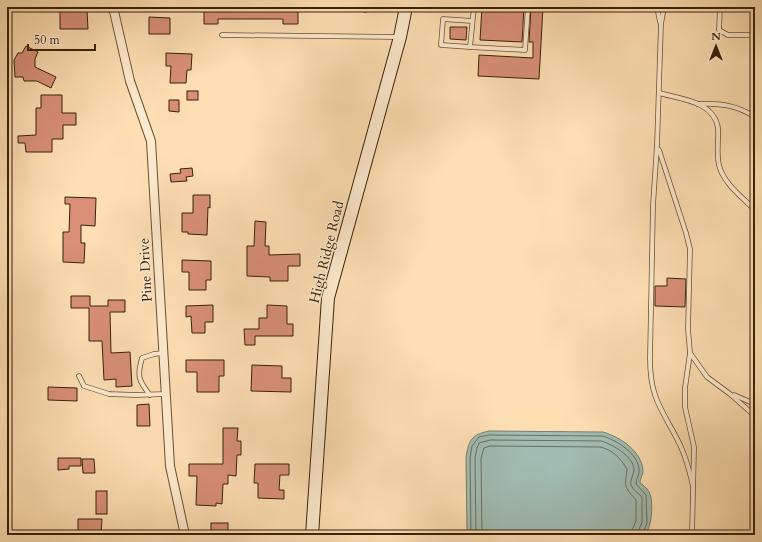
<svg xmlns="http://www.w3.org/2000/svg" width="762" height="542" font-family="Cardo,serif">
<rect width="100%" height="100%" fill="#fedfb3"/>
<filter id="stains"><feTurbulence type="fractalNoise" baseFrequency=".005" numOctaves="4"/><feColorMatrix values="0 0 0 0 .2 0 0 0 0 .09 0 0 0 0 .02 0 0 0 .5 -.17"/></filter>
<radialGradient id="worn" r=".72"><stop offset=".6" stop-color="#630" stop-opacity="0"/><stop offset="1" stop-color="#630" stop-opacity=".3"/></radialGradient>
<path fill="#a1bcb3" stroke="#777e6f" d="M489 431 603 432C620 437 642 451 643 471 643 475 640 478 640 483 643 485 647 488 649 492 654 500 652 530 644 535H467L466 457C469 440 471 435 489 431Z"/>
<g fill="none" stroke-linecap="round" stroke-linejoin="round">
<g stroke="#6c6e5e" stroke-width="1">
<path d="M471 535 470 458 472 446 479 437 489 435 602 436C615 439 641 455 639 472 639 476 636 479 636 484L646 495 647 523 642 535"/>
<path d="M476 535 475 458 477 448 479 443 490 440 601 441C612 444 633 456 634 469 634 475 630 479 631 485 633 490 638 493 642 497V522L637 535"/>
<path d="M482 535 481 458 484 448 490 446 600 447C613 450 620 458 627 469 625 488 623 485 636 500V521L632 530 631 535"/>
</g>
</g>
<g fill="#d99077" stroke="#37210a">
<path d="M60 7H84V10H87L88 29H60Z"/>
<path d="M204 7H298V24H283V19H218V24H204Z"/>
<path d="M482 7H524L522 42 480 40Z"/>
<path d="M531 7H543L539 79 478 76 479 55 533 58V42H529Z"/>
<path d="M149 17 170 18V34H149Z"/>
<path d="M450 27H467L466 40 450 39Z"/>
<path d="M26 46 38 52 35 59V67L56 77 51 88 37 81H24L23 77H15L14 60 18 53H22Z"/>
<path d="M166 53 192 54 191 70H187L186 83H170L171 66H166Z"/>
<rect x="187" y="91" width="11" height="9"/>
<path d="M41 95H62V113H76V125H63V139H52V152H26L25 143H18V136L36 135V108H41Z"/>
<path d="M169 100H179V112L169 111Z"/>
<path d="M192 168 193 176 186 177 187 181 171 182 170 174 181 173 180 169Z"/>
<path d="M193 195H210V208L208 207 207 235 188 234V232H182V213H193Z"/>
<path d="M65 197 96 198 95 226 81 225V243H85L84 263 63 262V232H69L70 204H65Z"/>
<path d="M255 221 266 222 265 246H269V255L300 254V266H288V281H270V277L247 276V246H254Z"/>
<path d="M182 260 211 261V280H206V290H189V272H182Z"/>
<path d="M667 278 686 279 685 307 655 306V286H667Z"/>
<path d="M71 296H90V306H108V300H125V312H110L111 353 130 352 132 386 116 387V379L104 380 102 341H89V308H71Z"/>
<path d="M213 305V322H205V333H192L191 316 186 317V306Z"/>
<path d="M267 305 287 306V324H293V336H255V345H245L244 329H259V318H267Z"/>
<path d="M186 360H224V376H219V392H197V372H186Z"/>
<path d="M252 365 282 366V378H291V392L251 391Z"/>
<path d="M48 387 77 388V401L48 400Z"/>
<path d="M149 404 150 426H137V405Z"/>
<path d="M223 428H238L237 441H241V455H237L236 476 228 475V484H223L222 504 216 503V506L196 505 197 476H189V464H223Z"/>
<path d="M58 458H81V466H69V469L58 470Z"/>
<path d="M82 459H94L95 473H83Z"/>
<path d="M255 464H289V475H280L279 490H284V499L258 498V483H254Z"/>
<rect x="96" y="491" width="11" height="23"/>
<path d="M78 519H102L101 534 95 533V535H78Z"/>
<rect x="211" y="523" width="17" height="12"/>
</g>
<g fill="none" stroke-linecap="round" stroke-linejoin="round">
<g stroke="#695034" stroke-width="5.5">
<g id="lane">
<path d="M474 7 470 47 525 50 528 7"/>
<path d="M657 7 660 22"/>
<path d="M664 7 661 24 657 145 653 205 650 358C650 370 651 383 655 395 661 413 673 429 681 447 687 460 690 473 693 486"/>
<path d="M720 7 719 30 728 35H755"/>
<path d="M365 10V7"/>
<path d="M222 35 399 37"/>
<path d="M470 47 441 45 443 19 472 21"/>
<path d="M659 93C680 99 714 101 718 128 719 140 716 153 719 165 723 183 743 198 755 210"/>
<path d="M698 104C719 103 737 105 755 117"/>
<path d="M659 150 686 233 690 249 688 329 690 353 707 377 730 394 755 416"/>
<path d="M690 353 685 388V407L694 447 692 535"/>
<path d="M79 376 84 386 109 394 136 395 165 394"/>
<path d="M150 395C138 380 137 376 142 358L154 354 163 353"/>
<path d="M734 395 755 404"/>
</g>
</g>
<g stroke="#695034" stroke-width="10">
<path id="street" d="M113 7 130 81 151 141 170 466 185 535"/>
</g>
<g stroke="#37210a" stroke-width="14">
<path id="secondary" d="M312 535 328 298 400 37 406 7"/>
</g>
<use href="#lane" stroke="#feeace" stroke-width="4"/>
<use href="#street" stroke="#feeace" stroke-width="8"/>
<use href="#secondary" stroke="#feeace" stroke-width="12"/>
</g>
<g text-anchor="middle" stroke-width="3" stroke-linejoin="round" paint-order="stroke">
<g font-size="14" fill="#37210a" stroke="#feeace">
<text transform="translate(326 252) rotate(-76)" y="5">High Ridge Road</text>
<text transform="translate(145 270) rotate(-93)" y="5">Pine Drive</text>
</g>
</g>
<rect width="762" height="542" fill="none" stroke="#fedfb3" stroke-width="24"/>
<rect x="8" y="8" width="746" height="526" fill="none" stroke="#37210a" stroke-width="2"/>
<rect x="12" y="12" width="738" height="518" fill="none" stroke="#37210a"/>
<g transform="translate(716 46)" stroke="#feeace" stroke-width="3" paint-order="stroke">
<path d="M0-3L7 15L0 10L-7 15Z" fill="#37210a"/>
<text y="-6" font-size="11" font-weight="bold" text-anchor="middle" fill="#37210a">N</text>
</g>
<path d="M28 44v6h67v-6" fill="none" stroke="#37210a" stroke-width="2"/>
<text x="34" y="44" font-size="12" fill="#37210a" stroke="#feeace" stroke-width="3" paint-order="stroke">50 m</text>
<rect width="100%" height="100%" filter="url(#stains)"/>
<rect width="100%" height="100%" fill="url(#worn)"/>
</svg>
